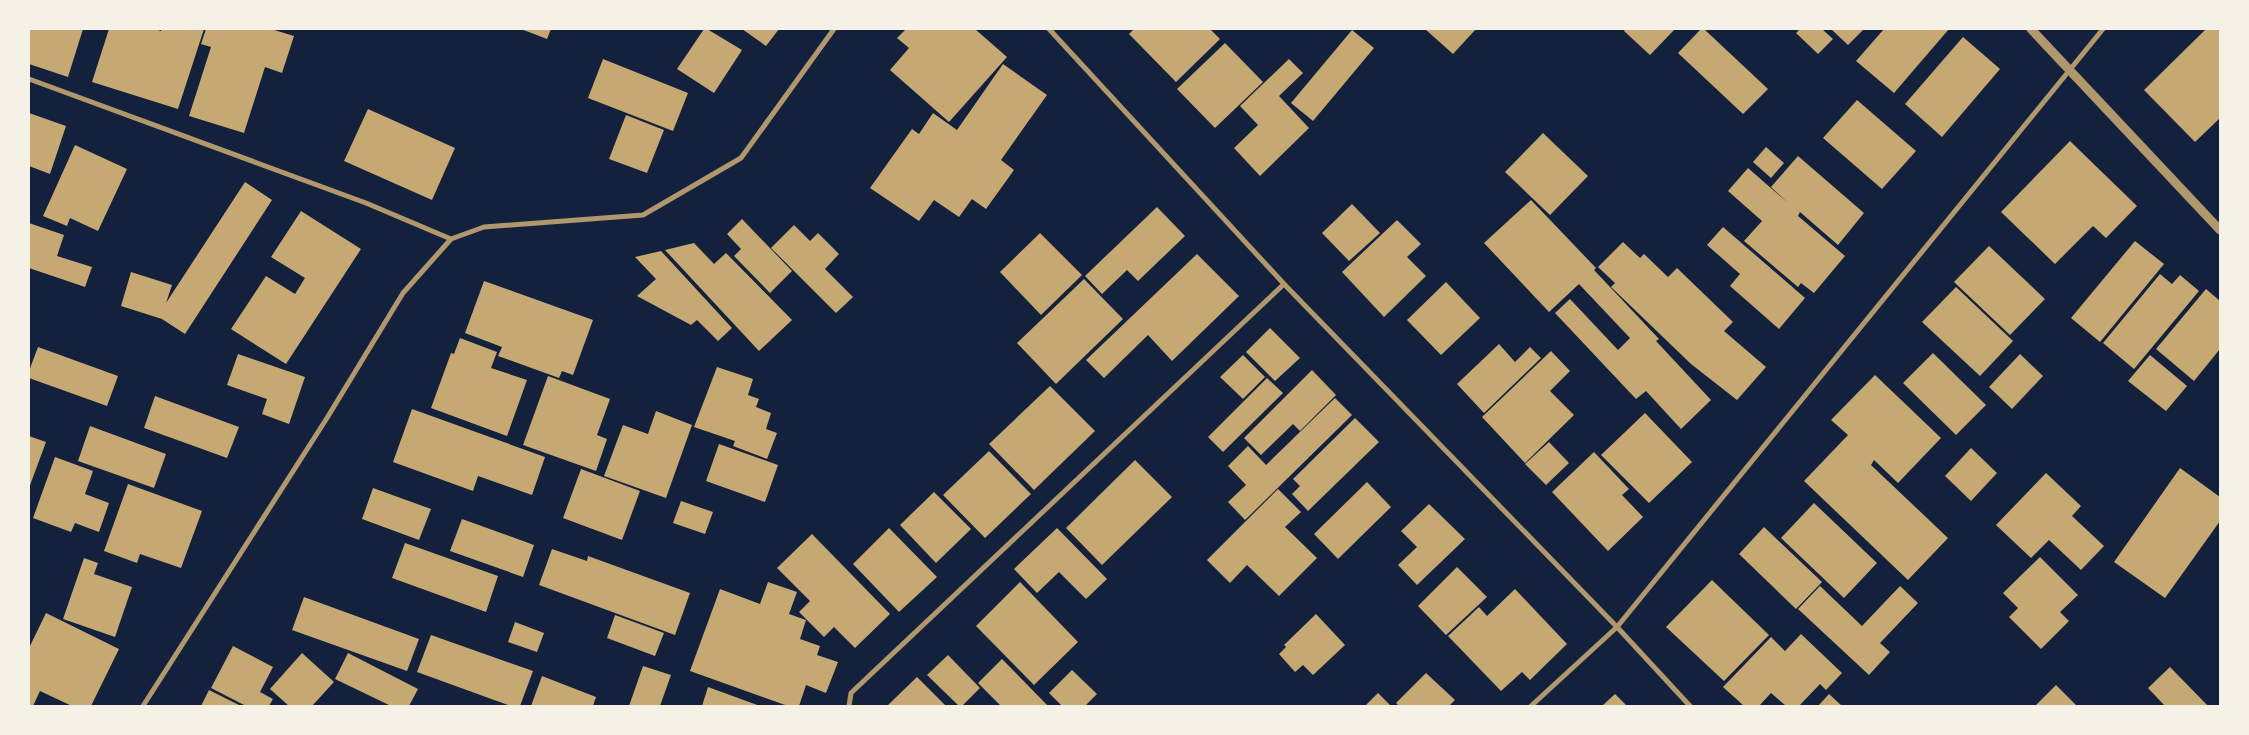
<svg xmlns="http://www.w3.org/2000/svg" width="2249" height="735" font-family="Literata,serif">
<rect width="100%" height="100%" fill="#14213d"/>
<g fill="#c6a872">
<path d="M29 29H83L68 77 29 64Z"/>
<path d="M109 29H155L161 31 162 29H204L178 109 92 82Z"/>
<path d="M206 29H271L294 36 282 73 265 67 244 133 189 116 211 47 201 44Z"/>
<path d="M521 29H551L547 39Z"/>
<path d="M704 29H707L742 50 714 93 677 69Z"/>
<path d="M742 29H779L766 46Z"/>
<path d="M906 29H975L1007 57 949 122 890 70 909 48 897 38Z"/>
<path d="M1134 29H1210L1220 39 1176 82 1129 34Z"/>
<path d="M1425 29H1476L1453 54Z"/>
<path d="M1626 29H1675L1650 55 1624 31Z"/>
<path d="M1701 29H1704L1768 89 1743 114 1678 53Z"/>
<path d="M1800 29H1822L1833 39 1818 54 1796 33Z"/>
<path d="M1831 29H1864L1848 45Z"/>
<path d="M1884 29H1949L1894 93 1856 61Z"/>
<path d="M2206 29H2220V118L2195 142 2144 90Z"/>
<path d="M1352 30 1374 48 1313 121 1291 103Z"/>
<path d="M1963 37 2000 69 1942 137 1905 104Z"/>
<path d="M1225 43 1263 82 1215 128 1177 89Z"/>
<path d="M603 59 688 93 673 131 588 98Z"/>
<path d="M1289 59 1303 73 1279 96 1309 128 1260 176 1234 148 1258 125 1240 106Z"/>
<path d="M1003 64 1047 95 1001 160 1014 170 986 209 972 199 959 217 934 200 919 221 870 188 912 129 919 134 933 113 957 130Z"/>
<path d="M1857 100 1916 151 1882 189 1823 138Z"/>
<path d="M368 109 455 148 432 200 344 161Z"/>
<path d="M29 113 66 126 50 174 29 166Z"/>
<path d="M626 115 664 130 647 173 609 159Z"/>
<path d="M1543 133 1588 176 1550 215 1505 172Z"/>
<path d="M2070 141 2137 206 2106 238 2093 226 2055 264 2001 212Z"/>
<path d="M75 145 127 169 98 231 70 218 67 226 43 216Z"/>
<path d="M1766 147 1784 163 1771 178 1753 162Z"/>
<path d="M1798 156 1864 213 1838 245 1800 212 1798 216 1845 256 1814 293 1801 283 1798 287 1744 241 1762 221 1728 191 1748 168 1788 203 1771 187Z"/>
<path d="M245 182 272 200 185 334 162 319 121 306 131 272 172 285 166 303Z"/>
<path d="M1531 200 1596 268 1594 270 1659 339 1656 341 1711 400 1681 429 1646 391 1636 399 1555 313 1570 299 1618 350 1630 338 1579 284 1549 312 1484 243Z"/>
<path d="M1352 204 1380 233 1349 261 1322 233Z"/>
<path d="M1157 207 1185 236 1138 281 1127 270 1102 294 1085 276Z"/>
<path d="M301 211 361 249 286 364 231 329 266 276 295 294 305 278 271 257Z"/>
<path d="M742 219 792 271 770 293 734 256 741 249 727 234Z"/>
<path d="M1397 220 1421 244 1407 257 1426 276 1384 317 1342 272Z"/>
<path d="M29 223 64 235 57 256 92 267 85 287 29 268Z"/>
<path d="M794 225 810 241 818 233 839 254 825 269 853 297 836 313 771 248Z"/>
<path d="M1723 227 1805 298 1779 329 1730 286 1740 274 1707 245Z"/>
<path d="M1040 233 1082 275 1041 315 1000 272Z"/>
<path d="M2135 241 2164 264 2100 342 2071 318Z"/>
<path d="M1623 242 1640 258 1644 254 1668 277 1677 268 1733 322 1724 331 1766 367 1737 400 1691 364 1611 287 1615 283 1598 267Z"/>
<path d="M694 243 714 264 726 253 792 320 759 351 665 250Z"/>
<path d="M1989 246 2045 299 2010 335 1954 282Z"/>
<path d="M661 251 732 328 718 341 697 320 691 325 637 296 656 279 635 257Z"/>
<path d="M1197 254 1239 296 1172 361 1148 335 1104 378 1086 360Z"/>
<path d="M2160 274 2172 284 2180 275 2199 291 2134 369 2103 343Z"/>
<path d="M1084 279 1123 319 1056 384 1017 343Z"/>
<path d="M484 281 593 320 573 375 562 371 559 378 498 356 502 347 465 333Z"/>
<path d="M1446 282 1480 318 1441 355 1407 320Z"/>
<path d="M1956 287 2013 341 1980 376 1922 322Z"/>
<path d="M2206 289 2220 301V349L2194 381 2156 349Z"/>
<path d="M1270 328 1300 358 1275 381 1246 352Z"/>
<path d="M460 338 497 352 491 368 527 380 507 436 431 408 451 353 454 354Z"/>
<path d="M1499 344 1515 362 1530 347 1541 358 1484 413 1457 384Z"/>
<path d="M38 347 118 376 107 406 29 378V371Z"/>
<path d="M1551 351 1570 371 1550 391 1574 415 1525 463 1482 417Z"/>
<path d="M1933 353 1986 405 1956 435 1903 383Z"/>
<path d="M238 354 305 377 289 424 262 414 267 399 227 385Z"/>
<path d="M2020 354 2043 376 2012 409 1989 387Z"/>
<path d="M1243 355 1265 377 1243 399 1220 377Z"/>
<path d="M2150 355 2187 386 2166 411 2128 381Z"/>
<path d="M717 367 753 379 748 395 759 399 756 407 771 413 766 429 777 433 767 459 733 446 735 441 694 427Z"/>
<path d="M1312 370 1336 395 1300 431 1293 424 1261 455 1244 438Z"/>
<path d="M1875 375 1941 438 1898 483 1874 460 1871 465 1948 538 1908 580 1804 481 1848 435 1831 420Z"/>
<path d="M548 376 610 399 597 435 607 439 596 471 523 445Z"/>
<path d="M1267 378 1283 393 1223 452 1208 437Z"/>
<path d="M1050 386 1095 431 1034 490 989 444Z"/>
<path d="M155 396 239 427 227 458 144 428Z"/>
<path d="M1335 398 1352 415 1245 520 1228 502 1246 485 1228 466 1248 446 1266 465Z"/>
<path d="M412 409 545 457 532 495 478 476 473 491 393 462Z"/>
<path d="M656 411 692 425 666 498 604 476 623 425 648 434Z"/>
<path d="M1645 413 1692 462 1649 503 1601 455Z"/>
<path d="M1355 418 1379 442 1308 511 1292 494 1300 486 1293 479Z"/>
<path d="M90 426 166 454 154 488 78 461Z"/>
<path d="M29 436 46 442 29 488Z"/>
<path d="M1549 442 1569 463 1546 485 1525 464Z"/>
<path d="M719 444 778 465 765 502 706 481Z"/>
<path d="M1971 448 1997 473 1971 501 1945 476Z"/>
<path d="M989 451 1031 494 985 538 943 495Z"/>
<path d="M1594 452 1629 489 1622 495 1643 517 1608 551 1552 492Z"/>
<path d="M55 457 93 471 85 494 109 503 99 532 75 523 71 532 33 518Z"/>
<path d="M1135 460 1172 497 1102 565 1066 528Z"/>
<path d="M2180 468 2220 497V521L2165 598 2114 562Z"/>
<path d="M581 469 640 491 622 540 563 518Z"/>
<path d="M2046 473 2081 506 2072 516 2104 546 2081 570 2049 540 2031 558 1996 525Z"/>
<path d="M1367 482 1391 507 1338 559 1314 534Z"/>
<path d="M128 484 202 511 181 568 140 554 137 563 104 551Z"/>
<path d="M373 488 431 509 419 540 362 519Z"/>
<path d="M1278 489 1301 512 1285 527 1317 558 1279 596 1247 565 1230 583 1207 560Z"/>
<path d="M934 492 971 529 936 563 900 525Z"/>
<path d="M681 501 713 512 705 534 673 523Z"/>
<path d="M1814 503 1877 563 1844 598 1781 538Z"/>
<path d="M1429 504 1465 539 1417 585 1398 565 1417 547 1401 531Z"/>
<path d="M462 519 534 545 523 577 450 551Z"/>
<path d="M1764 527 1822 582 1796 609 1739 554Z"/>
<path d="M889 528 937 577 899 612 853 564Z"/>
<path d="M1057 528 1107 579 1086 599 1059 572 1037 593 1014 569Z"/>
<path d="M812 534 890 614 855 648 834 627 824 637 799 612 810 601 777 568Z"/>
<path d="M405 543 498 576 486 612 392 578Z"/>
<path d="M552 549 587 561 588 556 690 593 675 635 539 585Z"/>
<path d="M2040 557 2078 595 2060 612 2069 621 2041 649 2009 617 2018 608 2003 593Z"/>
<path d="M84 558 98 563 94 574 132 587 115 637 63 619Z"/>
<path d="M1457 567 1487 597 1446 635 1418 606Z"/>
<path d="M1712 580 1769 635 1724 681 1666 627Z"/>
<path d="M768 582 797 592 789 614 806 620 800 639 820 646 817 655 838 662 826 693 806 685 799 706H788L690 671 720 589 760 604Z"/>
<path d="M1020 582 1078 642 1034 685 976 626Z"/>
<path d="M1820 586 1862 626 1900 586 1918 603 1880 643 1890 652 1869 675 1798 609Z"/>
<path d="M1515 589 1567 644 1530 680 1522 672 1501 691 1448 636 1479 607 1487 616Z"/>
<path d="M304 597 419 639 407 671 292 630Z"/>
<path d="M46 613 119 649 91 706H72L40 691 33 706H29V648Z"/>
<path d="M1316 614 1345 645 1313 675 1303 665 1295 672 1279 654 1286 647 1284 645Z"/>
<path d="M615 615 664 633 655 656 607 638Z"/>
<path d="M515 622 544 633 537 652 508 642Z"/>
<path d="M1801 634 1842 673 1826 690 1820 684 1799 706H1786L1771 693 1759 706H1744L1723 687 1771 637 1785 651Z"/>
<path d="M431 635 533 671 520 706H511L417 672Z"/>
<path d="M233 646 273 667 260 692 273 699 269 706H246L211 688Z"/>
<path d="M302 653 334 682 312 706H289L270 689Z"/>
<path d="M348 653 418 689 409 706H391L335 679Z"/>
<path d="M948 655 980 688 962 706H959L927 675Z"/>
<path d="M1002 659 1048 706H1001L978 683Z"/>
<path d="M643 666 671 675 660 706H629Z"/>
<path d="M2170 667 2208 706H2165L2148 688Z"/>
<path d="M1072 670 1097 694 1085 706H1062L1049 693Z"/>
<path d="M1426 673 1455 700 1449 706H1399L1396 703Z"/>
<path d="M542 676 596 697 593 706H531Z"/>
<path d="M917 677 946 706H887Z"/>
<path d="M2056 685 2077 706H2035Z"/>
<path d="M708 687 760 706H702Z"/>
<path d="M209 690 241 706H201Z"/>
<path d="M1378 693 1391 706H1365Z"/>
<path d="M1615 694 1627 706H1602Z"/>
<path d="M1829 694 1842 706H1818Z"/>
</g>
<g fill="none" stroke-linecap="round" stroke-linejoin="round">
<g stroke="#b1986c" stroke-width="5">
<path d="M1049 29 1284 284 1617 627 1690 706"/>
<path d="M29 79 366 203 451 239"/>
<path d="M143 706 327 418 403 293 451 239 484 227 643 215 741 158 834 29"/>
<path d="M849 706 851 693 1284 284"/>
<path d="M1531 706 1617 627 2103 29"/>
</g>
<path stroke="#b1986c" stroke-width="9" d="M2031 29 2220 230"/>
</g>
<rect width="2249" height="735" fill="none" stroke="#f6f1e7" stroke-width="60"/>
</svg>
